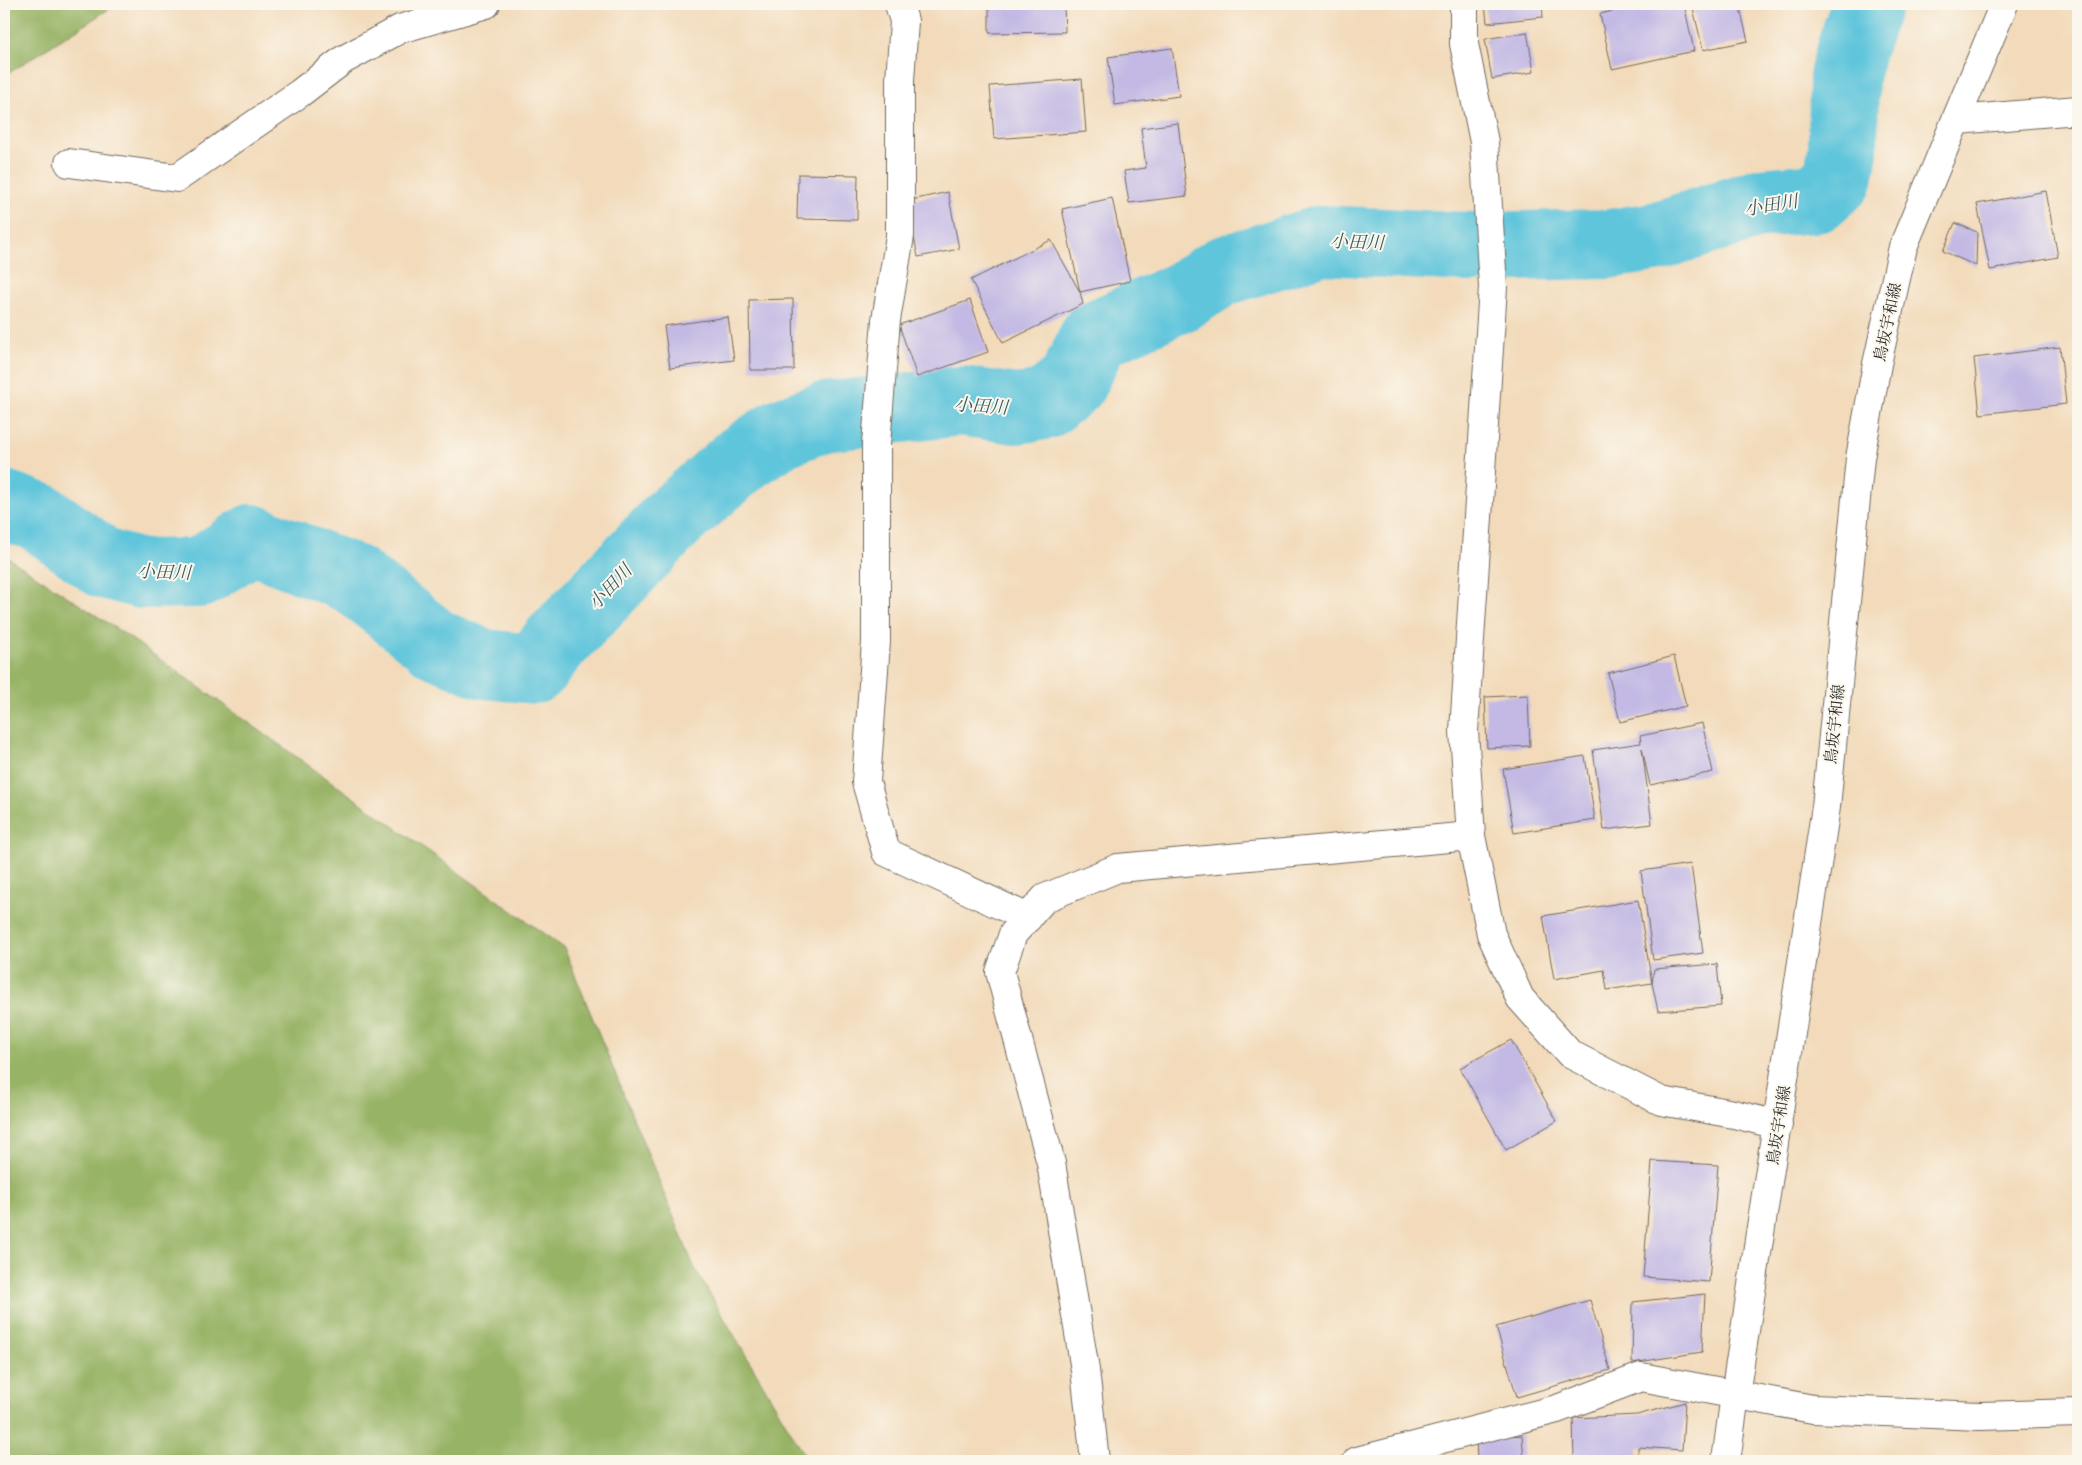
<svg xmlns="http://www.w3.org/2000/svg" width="2082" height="1465" font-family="'IM FELL Double Pica','Noto Serif JP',serif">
<rect width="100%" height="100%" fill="#fbf7ec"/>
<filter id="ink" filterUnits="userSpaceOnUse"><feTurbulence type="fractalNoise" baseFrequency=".02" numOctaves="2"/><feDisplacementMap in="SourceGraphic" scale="10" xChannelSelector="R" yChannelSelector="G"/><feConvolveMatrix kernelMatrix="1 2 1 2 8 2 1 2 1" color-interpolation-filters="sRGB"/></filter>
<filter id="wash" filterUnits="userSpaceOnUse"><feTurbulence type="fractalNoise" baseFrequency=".0096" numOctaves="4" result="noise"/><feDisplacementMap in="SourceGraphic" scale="20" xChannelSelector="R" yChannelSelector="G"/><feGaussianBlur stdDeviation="1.12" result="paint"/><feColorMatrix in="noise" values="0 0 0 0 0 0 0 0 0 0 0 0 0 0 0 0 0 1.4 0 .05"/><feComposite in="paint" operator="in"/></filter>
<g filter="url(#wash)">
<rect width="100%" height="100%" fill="#f2daba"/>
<g fill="#97b365" stroke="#616f48">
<path d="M4 4H117L4 76Z"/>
<path d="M4 555 126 635 564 948 694 1267 808 1461H4Z"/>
</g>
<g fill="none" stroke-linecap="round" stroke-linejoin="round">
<path stroke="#5ec5db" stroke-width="70" d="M4 505 41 518 105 564 141 574 199 573 252 539 353 579 436 644 484 664 534 669 554 644 674 518 743 458 781 433 823 417 961 401 1016 409 1044 405 1072 383 1095 335 1181 297 1223 271 1322 240 1468 247 1609 244 1655 237 1760 203 1816 198 1838 179 1843 151 1844 76 1852 46 1867 4"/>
</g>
<g id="blocks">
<g fill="#c3b9e4">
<path d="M989 4H1064L1065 32 989 33Z"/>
<path d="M1485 4H1542L1543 17 1487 23Z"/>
<path d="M1643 4H1684L1694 51 1612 69 1600 14Z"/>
<path d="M1692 4H1739L1748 41 1703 50Z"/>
<path d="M1527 32 1534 72 1492 79 1485 39Z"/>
<path d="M1172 48 1179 96 1115 105 1108 57Z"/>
<path d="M1082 79 1086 132 994 139 990 86Z"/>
<path d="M1178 123 1187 196 1129 203 1124 171 1146 168 1141 128Z"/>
<path d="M798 174 858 175 857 220 797 219Z"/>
<path d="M2046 191 2058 257 1990 270 1977 204Z"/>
<path d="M948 192 959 249 918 257 907 201Z"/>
<path d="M1112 198 1130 281 1080 292 1062 209Z"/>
<path d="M1955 223 1977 232 1976 266 1943 251Z"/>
<path d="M1051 240 1080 292 1083 304 1003 343 971 280Z"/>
<path d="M793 299 794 370H750L749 300Z"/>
<path d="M970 300 988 352 917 377 899 325Z"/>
<path d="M728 317 734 360 670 368 664 326Z"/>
<path d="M2060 347 2066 404 1980 414 1974 358Z"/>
<path d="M1674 656 1686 706 1620 722 1608 673Z"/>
<path d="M1528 695 1530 746 1487 748 1485 697Z"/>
<path d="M1702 723 1713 772 1650 785 1642 748 1652 824 1604 830 1593 750 1641 743 1640 736Z"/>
<path d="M1585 756 1595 820 1514 833 1503 769Z"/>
<path d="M1691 864 1703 953 1653 960 1641 871Z"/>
<path d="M1638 900 1652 983 1607 990 1604 970 1554 979 1543 916Z"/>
<path d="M1717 964 1721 1006 1658 1011 1652 983 1654 969Z"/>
<path d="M1511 1040 1557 1121 1506 1150 1460 1068Z"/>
<path d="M1652 1161 1718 1165 1709 1282 1643 1277Z"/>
<path d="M1705 1294 1702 1352 1632 1363 1633 1302Z"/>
<path d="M1590 1300 1610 1370 1517 1397 1496 1327Z"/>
<path d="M1685 1402 1682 1450 1638 1447V1458L1574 1461 1573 1418 1637 1415Z"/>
<path d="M1522 1435 1524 1461H1477L1476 1438Z"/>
</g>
</g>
</g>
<g filter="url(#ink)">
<use href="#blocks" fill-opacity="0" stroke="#71685d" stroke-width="1"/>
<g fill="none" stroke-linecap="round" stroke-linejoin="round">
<g stroke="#71685d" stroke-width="30">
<g id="minor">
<path d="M899 4 904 21 900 80V236L886 320 876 444V642L866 782 886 852 1028 918"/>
<path d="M1464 4V44L1484 142 1493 287 1464 731 1471 836 1491 934 1520 998 1570 1054 1661 1101 1734 1114 1778 1125"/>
<path d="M1957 120 2078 110"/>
<path d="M69 163 177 178 300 93 343 60 400 29 486 4"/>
<path d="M1095 1461 1085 1370 1051 1163 1000 972 1013 934 1045 898 1118 868 1471 836"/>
<path d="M1357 1461 1557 1409 1641 1377 1813 1409 1980 1416 2078 1413"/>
</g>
</g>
<g stroke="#71685d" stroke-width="30">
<path id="major" d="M1726 1461 1735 1395 1826 807 1860 458 1877 364 1903 247 2004 4"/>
</g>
<use href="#minor" stroke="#fff" stroke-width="28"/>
<use href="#major" stroke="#fff" stroke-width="28"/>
</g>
</g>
<g text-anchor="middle" stroke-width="4" stroke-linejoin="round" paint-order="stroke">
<g font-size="16" fill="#2b2b2b" stroke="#fbf7ec">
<text transform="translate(1887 322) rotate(-78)" y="6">鳥坂宇和線</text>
<text transform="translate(1834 724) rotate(-84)" y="6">鳥坂宇和線</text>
<text transform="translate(1778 1125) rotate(-81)" y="6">鳥坂宇和線</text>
</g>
<g font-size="18" font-style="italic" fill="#3a5960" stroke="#fbf7ec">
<text transform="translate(1771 205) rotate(-9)" y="6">小田川</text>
<text transform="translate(1357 242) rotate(2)" y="6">小田川</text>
<text transform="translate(981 406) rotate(4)" y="6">小田川</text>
<text transform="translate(164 572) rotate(2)" y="6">小田川</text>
<text transform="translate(610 587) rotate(-47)" y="6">小田川</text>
</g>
</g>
<rect width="2082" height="1465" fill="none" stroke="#fbf7ec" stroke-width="20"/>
</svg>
